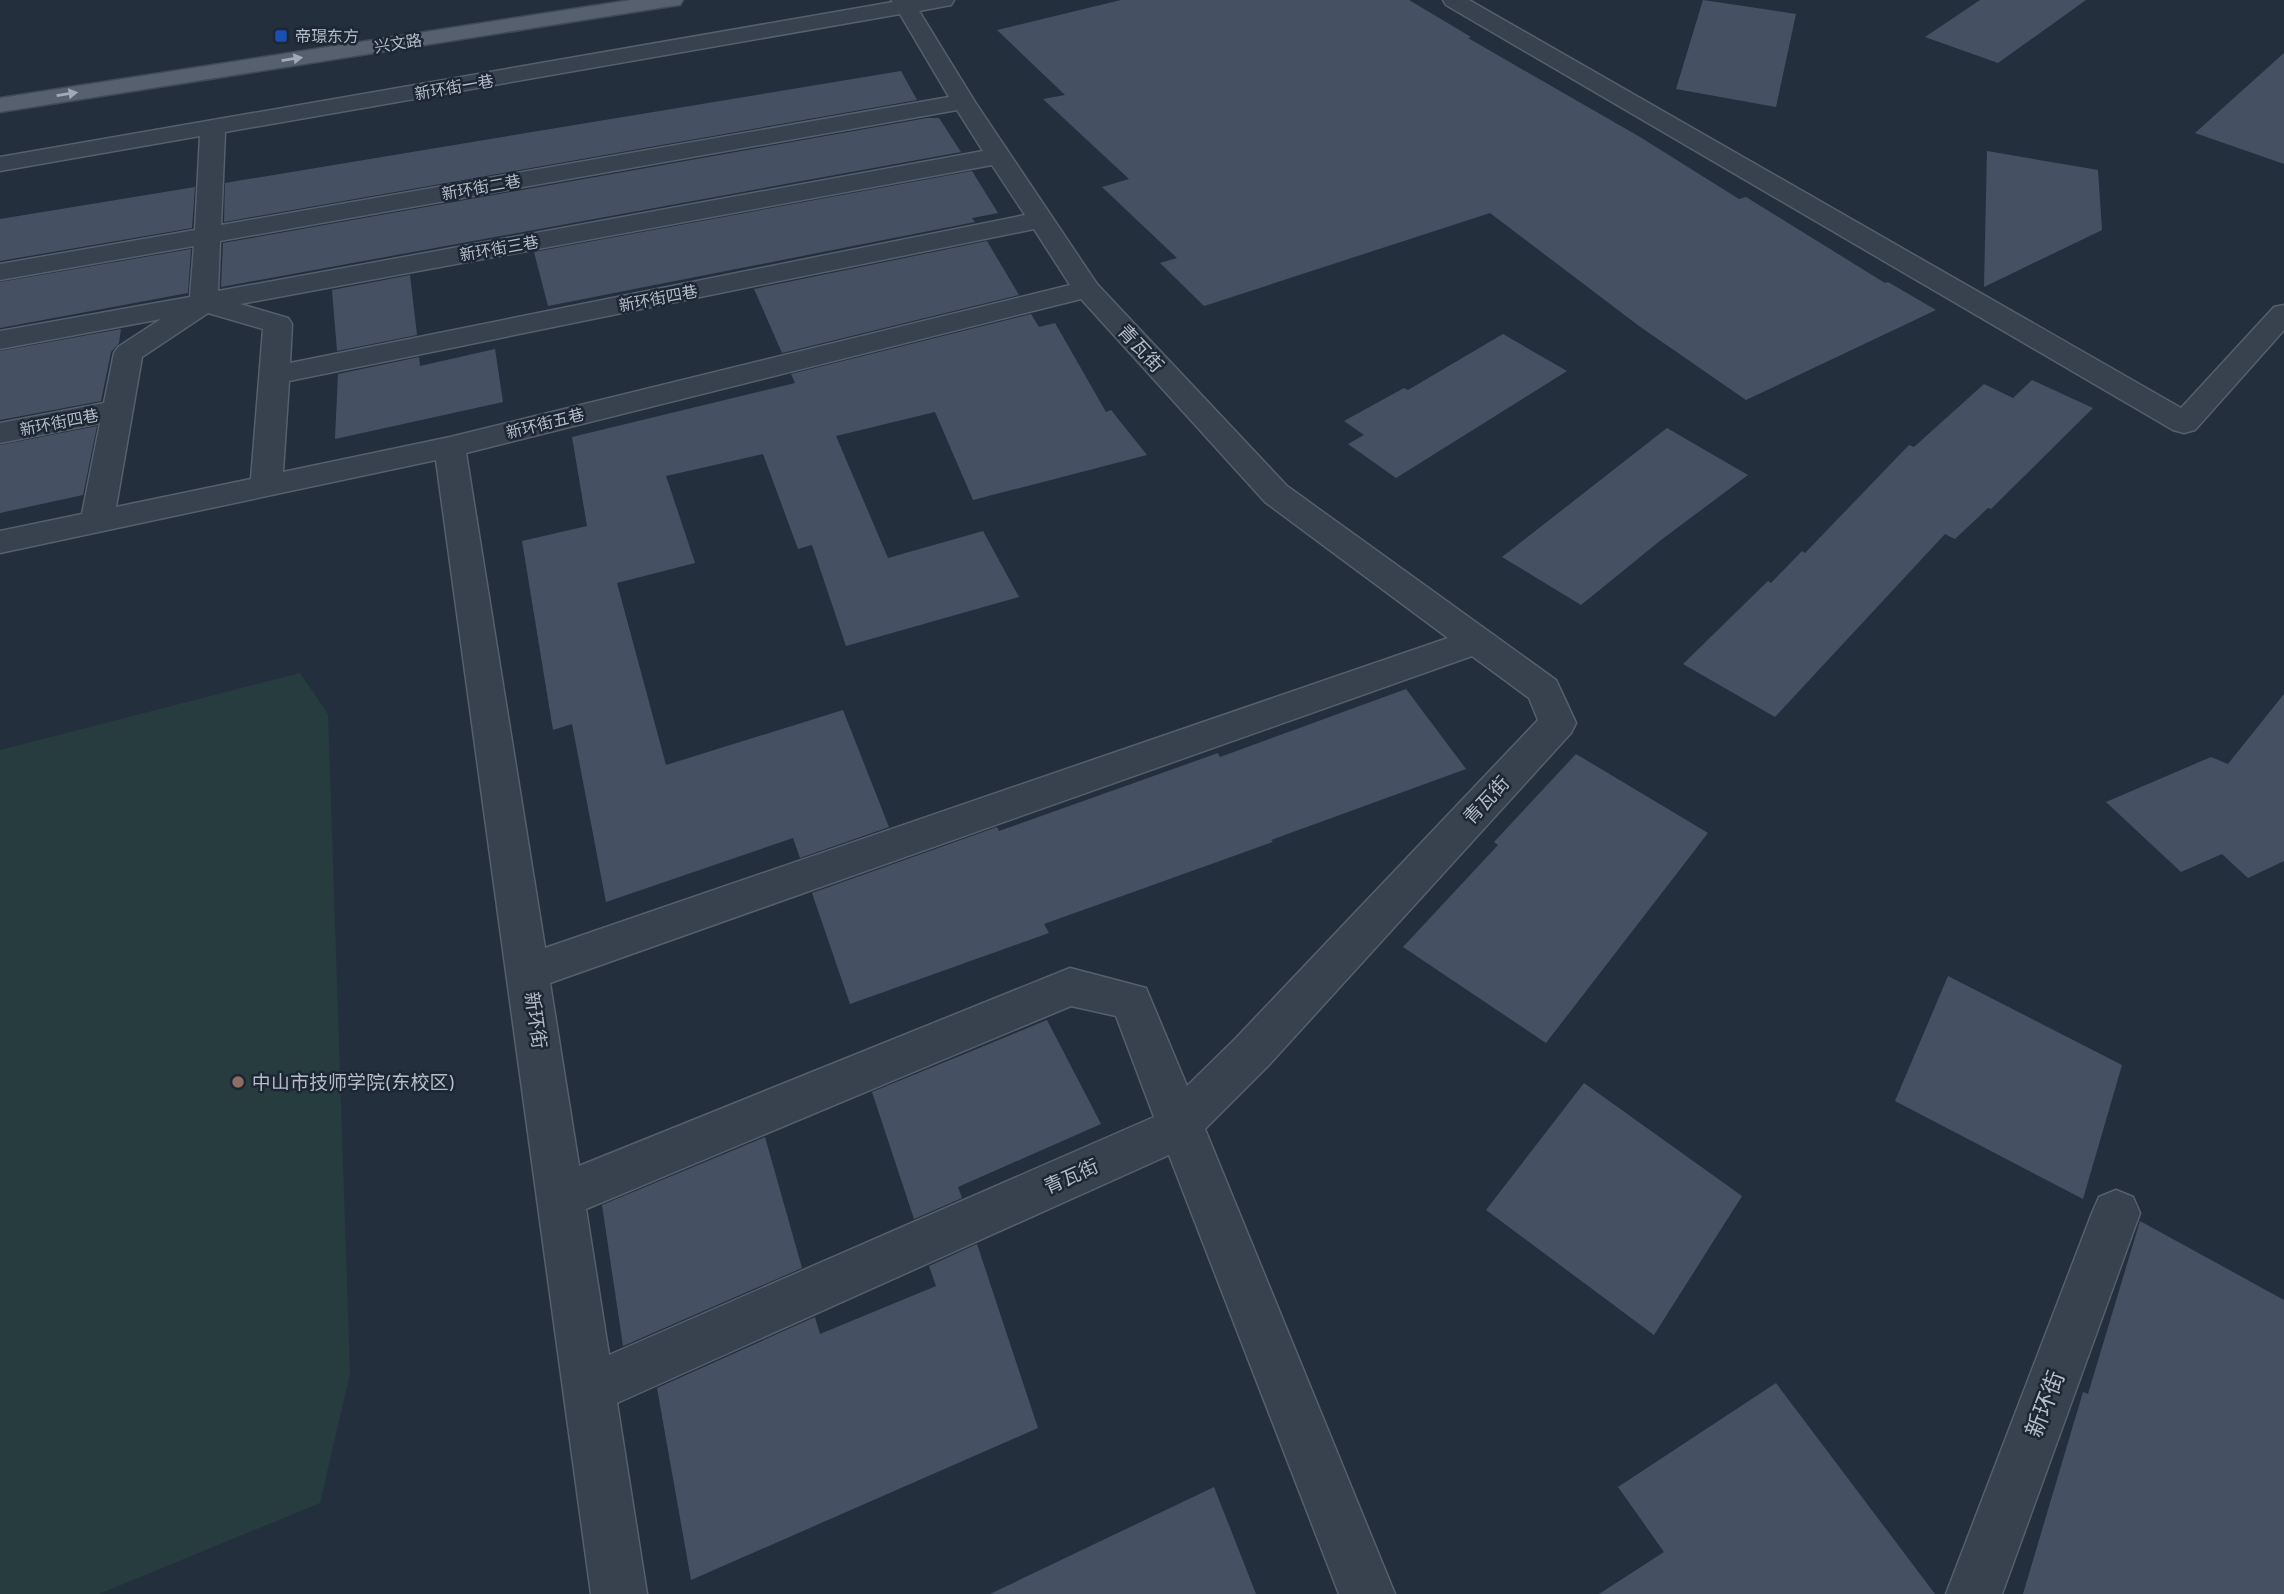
<svg xmlns="http://www.w3.org/2000/svg" width="2284" height="1594" font-family="Overpass,'Noto Sans SC',sans-serif">
<rect width="100%" height="100%" fill="#242f3e"/>
<path fill="#263c3f" d="M300 673 328 714 350 1374 320 1503 99 1594H0V750Z"/>
<g fill="#455162">
<path d="M1121 0H1409L1471 37 1468 38 1640 137 1739 199 1746 197 1885 283 1888 282 1936 310 1746 400 1639 326 1490 213 1204 306 1160 263 1177 258 1102 187 1129 179 1043 99 1065 95 997 30Z"/>
<path d="M1703 0 1796 14 1776 107 1676 89Z"/>
<path d="M1980 0H2086L1998 63 1925 37Z"/>
<path d="M2284 53V164L2195 133Z"/>
<path d="M901 71 917 100 224 222 225 183Z"/>
<path d="M927 118H939L961 152 221 287 223 243Z"/>
<path d="M1987 151 2098 170 2102 230 1984 287Z"/>
<path d="M972 171 998 213 972 218 975 222 548 306 534 252Z"/>
<path d="M195 187 192 228 0 261V219Z"/>
<path d="M987 241 1019 295 782 353 754 289Z"/>
<path d="M191 249 188 293 0 328V282Z"/>
<path d="M410 275 417 335 337 351 332 290Z"/>
<path d="M1031 314 1039 327 1055 323 1106 412 1111 410 1147 455 973 500 935 412 836 436 888 558 983 531 1019 597 846 646 812 545 798 549 763 454 666 476 695 563 617 583 666 765 843 710 889 827 800 858 793 838 606 902 572 724 553 730 522 541 587 526 572 437 795 383 791 374Z"/>
<path d="M121 329 119 343 111 352 101 401 0 420V351Z"/>
<path d="M1503 334 1567 371 1396 478 1348 444 1364 435 1344 421 1404 388 1408 390Z"/>
<path d="M495 349 503 402 335 439 338 374 419 357 420 366Z"/>
<path d="M2032 380 2093 408 1991 509 1988 508 1955 539 1945 534 1775 717 1683 664 1768 581 1771 583 1802 551 1805 553 1909 445 1914 447 1984 384 2013 398Z"/>
<path d="M97 426 83 495 0 513V445Z"/>
<path d="M1667 428 1748 475 1661 540 1581 605 1502 557Z"/>
<path d="M1406 689 1466 769 1271 840 1273 842 1044 924 1049 933 850 1004 812 893 997 827 999 831 1218 753 1220 757Z"/>
<path d="M2284 694V861L2248 878 2222 854 2181 872 2106 802 2211 757 2228 764Z"/>
<path d="M1576 754 1708 833 1546 1043 1403 947 1498 845 1494 842Z"/>
<path d="M1948 976 2122 1065 2083 1199 1895 1101Z"/>
<path d="M1047 1020 1101 1124 958 1187 962 1198 914 1219 872 1092Z"/>
<path d="M1584 1083 1742 1196 1654 1335 1486 1210Z"/>
<path d="M765 1137 802 1268 623 1346 602 1205Z"/>
<path d="M2140 1221 2284 1300V1594H2023L2083 1392 2088 1394Z"/>
<path d="M977 1244 1038 1428 691 1580 657 1388 815 1317 820 1334 936 1286 929 1266Z"/>
<path d="M1776 1383 1935 1594H1599L1664 1552 1618 1487Z"/>
<path d="M1214 1487 1256 1594H990Z"/>
</g>
<g fill="none" stroke-linecap="round" stroke-linejoin="round">
<g stroke="#565f6c" stroke-width="3">
<g id="minor">
<path d="M891 0H954L951 5 919 11 975 102 1097 284 1287 486 1556 680 1576 723 1571 733 1268 1066 1205 1129 1395 1594H1339L1169 1155 617 1403 647 1594H591L436 460 0 553V531L82 514 100 423 0 443V423L104 403 114 353 118 347 161 319 0 349V331L190 297 194 246 0 280V264L195 230 200 136 0 171V157L893 2ZM900 14 949 97 221 225 225 132ZM957 110 983 151 218 291 220 241ZM992 165 1025 215 290 363 292 324 288 318 240 304ZM1034 229 1070 285 450 437 283 472 289 381ZM1081 299 1265 502 1448 638 545 948 466 453ZM208 313 263 329 251 479 116 507 142 357ZM1472 656 1529 698 1538 720 1236 1038 1187 1086 1146 988 1070 968 579 1166 550 983ZM1071 1006 1116 1016 1154 1117 609 1355 586 1209Z"/>
<path d="M1443 0H1469L2181 408 2274 307 2284 305V330L2195 430 2184 433 2173 430 1446 5Z"/>
<path d="M2116 1190 2133 1197 2140 1213 2002 1594H1946L2092 1213 2099 1197Z"/>
</g>
</g>
<g stroke="#414a57" stroke-width="3">
<path id="major" d="M631 0H683L680 5 672 6 0 112V98Z"/>
</g>
<use href="#minor" fill="#38414e" fill-rule="evenodd"/>
<use href="#major" fill="#56606e" fill-rule="evenodd"/>
</g>
<defs><path id="oneway-solid" d="M-6-.8H1V-3.2L6.5 0L1 3.2V.8H-6Z" transform="scale(1.75)"/></defs>
<g fill="#a1aab7">
<use href="#oneway-solid" transform="translate(292 59) rotate(-9)"/>
<use href="#oneway-solid" transform="translate(67 94) rotate(-9)"/>
</g>
<rect fill="#1a4fb4" stroke="#1d2633" stroke-width="2.5" x="274" y="29" width="14" height="14" rx="3.5"/>
<circle fill="#8d6e63" stroke="#1d2633" stroke-width="2.5" cx="238" cy="1082" r="7"/>
<g text-anchor="middle" stroke-width="5" stroke-linejoin="round" paint-order="stroke">
<g font-size="16" fill="#b4bcc9" stroke="#1d2633" text-anchor="start">
<text x="295" y="42">帝璟东方</text>
</g>
<g font-size="16" fill="#b4bcc9" stroke="#1d2633">
<text transform="translate(398 43) rotate(-9)" y="6">兴文路</text>
<text transform="translate(454 87) rotate(-10)" y="6">新环街一巷</text>
<text transform="translate(481 187) rotate(-10)" y="6">新环街二巷</text>
<text transform="translate(499 248) rotate(-10)" y="6">新环街三巷</text>
<text transform="translate(658 298) rotate(-11)" y="6">新环街四巷</text>
<text transform="translate(59 422) rotate(-11)" y="6">新环街四巷</text>
<text transform="translate(545 423) rotate(-14)" y="6">新环街五巷</text>
</g>
<g font-size="19" fill="#b4bcc9" stroke="#1d2633">
<text transform="translate(1141 348) rotate(47)" y="7">青瓦街</text>
<text transform="translate(1486 800) rotate(-47)" y="7">青瓦街</text>
<text transform="translate(536 1020) rotate(82)" y="7">新环街</text>
<text transform="translate(1071 1176) rotate(-24)" y="7">青瓦街</text>
</g>
<g font-size="19" fill="#b4bcc9" stroke="#1d2633" text-anchor="start">
<text x="252" y="1089">中山市技师学院(东校区)</text>
</g>
<g font-size="23" fill="#b4bcc9" stroke="#1d2633">
<text transform="translate(2045 1404) rotate(-69)" y="8">新环街</text>
</g>
</g>
</svg>
